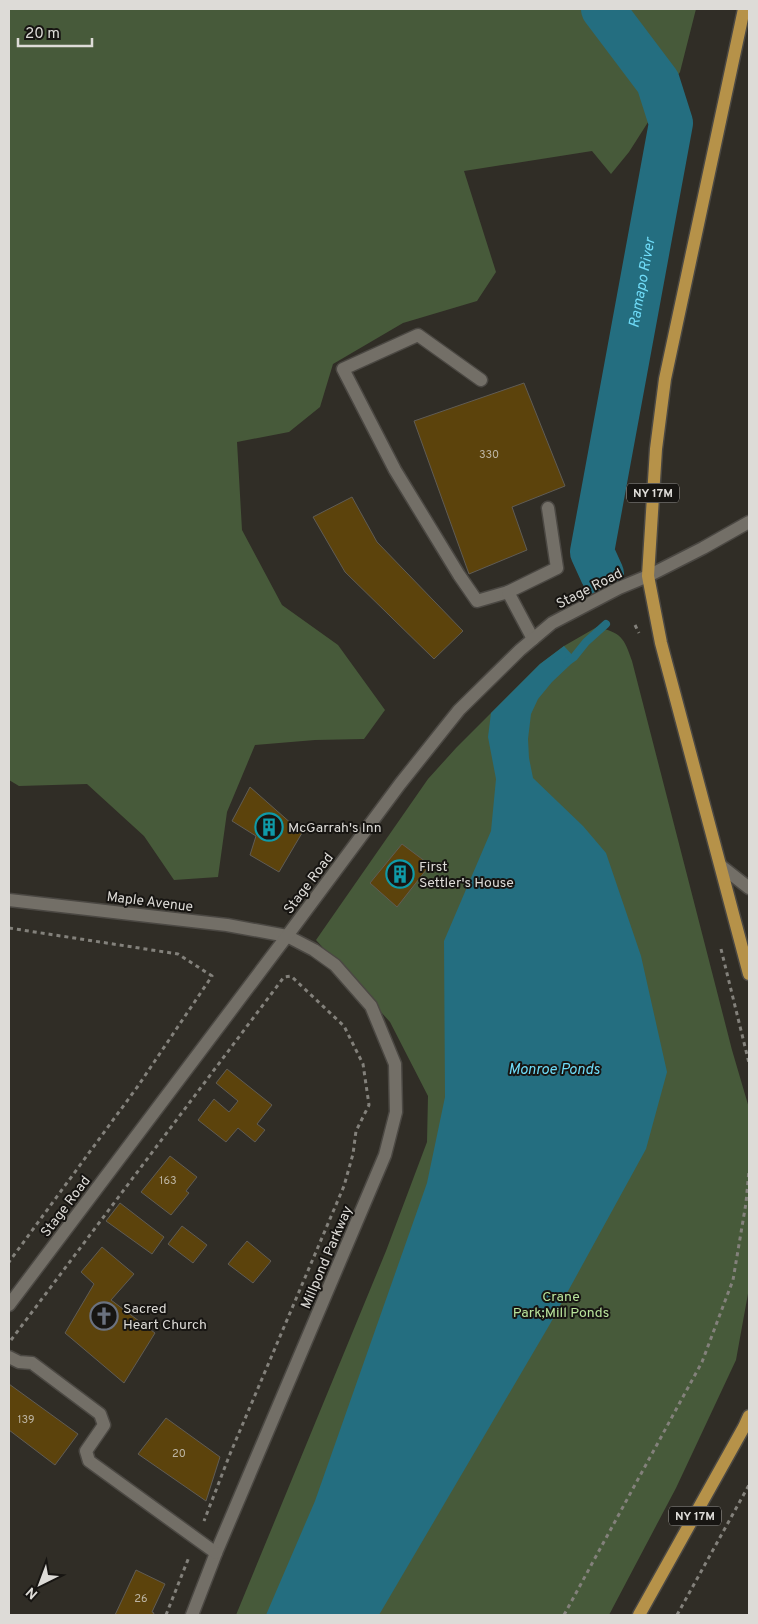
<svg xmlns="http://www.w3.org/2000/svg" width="758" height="1624" font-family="Overpass,sans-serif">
<rect width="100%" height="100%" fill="#302d26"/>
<g fill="#475a3a">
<path d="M9 9H696L680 72 629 152 611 174 592 151 464 171 496 272 477 301 403 323 333 364 320 407 289 432 237 442 242 530 282 605 338 645 385 710 364 739 315 740 255 745 227 812 218 877 174 880 144 836 87 784 19 786 9 780Z"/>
<path d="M597 627C621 633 624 637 632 661L732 1050 749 1108V1288L736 1360 676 1488 609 1615H236L386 1251 427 1142 428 1096 390 1022 316 940 428 779 456 748 540 664 564 646Z"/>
</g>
<path fill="#246e80" d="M564 646 574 657 570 665 552 682 538 699 531 714 528 739 529 758 533 778 583 826 606 853 641 956 667 1072 646 1149 550 1324 379 1615H266L315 1501 427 1183 445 1097 444 941 491 831 496 779 488 737 491 713 540 664Z"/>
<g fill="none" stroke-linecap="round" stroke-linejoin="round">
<path stroke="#246e80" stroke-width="8" d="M567 662 574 657 586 642 606 624"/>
<path stroke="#246e80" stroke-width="44" id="s1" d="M602 574 592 552 671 123 658 82 603 9"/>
</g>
<g fill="#5c430c" stroke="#605c55">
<path d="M524 383 565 486 512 507 527 550 469 574 414 421Z"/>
<path d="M352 497 377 542 463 631 434 659 345 572 313 517Z"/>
<path d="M250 787 302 833 279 872 250 855 256 836 232 821Z"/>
<path d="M402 844 430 865 397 907 370 883Z"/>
<path d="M227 1069 272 1105 257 1124 265 1130 255 1142 238 1128 226 1142 198 1120 214 1099 229 1112 238 1101 216 1083Z"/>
<path d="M170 1156 197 1177 186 1191 189 1193 171 1215 141 1192Z"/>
<path d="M120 1203 164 1237 152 1254 106 1221Z"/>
<path d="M182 1226 207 1245 193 1263 168 1244Z"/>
<path d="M247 1241 271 1261 253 1283 228 1264Z"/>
<path d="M102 1247 134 1274 111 1300 155 1333 124 1383 65 1333 94 1284 81 1272Z"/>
<path d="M9 1384 78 1434 55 1465 9 1430Z"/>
<path d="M166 1418 220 1457 206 1501 138 1454Z"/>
<path d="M136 1570 165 1584 152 1612 154 1613 153 1615H115Z"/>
</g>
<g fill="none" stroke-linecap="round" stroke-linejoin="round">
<g stroke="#4b4843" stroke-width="15">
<g id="minor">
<path d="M481 380 418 335 343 369 395 470 459 575 477 601 508 592"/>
<path d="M533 639 508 592 557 568 548 508"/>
<path d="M721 866 749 888"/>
<path d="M9 900 227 925 287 936 314 950 335 965 371 1006 395 1064 396 1112 385 1155 216 1553 192 1615"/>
<path d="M9 1305 287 936 400 784 459 710 520 650 552 623 619 588 648 576 703 548 749 522"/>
<path d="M9 1357 19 1362 32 1363 100 1414 104 1425 86 1451 89 1461 216 1553"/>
</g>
</g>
<g stroke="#4b4843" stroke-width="15">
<g id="major">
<path d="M744 9 665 379 656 449 648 576 661 643 749 974"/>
<path d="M639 1615 744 1427 749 1416"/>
</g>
</g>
<g stroke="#83817b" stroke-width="3" stroke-dasharray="4 4" stroke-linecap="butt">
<path d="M635 625 639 633"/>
<path d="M9 928 178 954 212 976 138 1086 9 1262"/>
<path d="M721 949 749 1063"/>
<path d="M11 1340 284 977 291 976 344 1026 363 1064 369 1105 356 1131 353 1154 344 1186 230 1454 204 1521"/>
<path d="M166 1615 189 1557"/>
<path d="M564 1615 702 1362 733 1280 746 1203 749 1170"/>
<path d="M677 1615 749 1485"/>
</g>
<use href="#minor" stroke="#736f67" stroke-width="12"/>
<use href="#major" stroke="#b69249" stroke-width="12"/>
</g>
<defs>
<g id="building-ring" transform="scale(1.4375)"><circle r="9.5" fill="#171512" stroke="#0f9aa8" stroke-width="1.5"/><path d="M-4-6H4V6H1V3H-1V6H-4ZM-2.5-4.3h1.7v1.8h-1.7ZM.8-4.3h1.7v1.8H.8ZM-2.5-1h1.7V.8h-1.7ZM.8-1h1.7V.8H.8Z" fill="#0f9aa8"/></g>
<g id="church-ring" transform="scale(1.4375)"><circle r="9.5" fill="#171512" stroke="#6b7280" stroke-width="1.5"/><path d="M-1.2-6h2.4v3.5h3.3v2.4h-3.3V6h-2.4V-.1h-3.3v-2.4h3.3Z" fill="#6b7280"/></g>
</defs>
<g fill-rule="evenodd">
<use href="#building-ring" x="269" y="827"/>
<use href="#building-ring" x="400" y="874"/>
<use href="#church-ring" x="104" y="1316"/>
</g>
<g text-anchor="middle" stroke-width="4" stroke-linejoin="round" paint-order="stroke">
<g font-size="11" fill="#bdb5a4">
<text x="489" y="458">330</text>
<text x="168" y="1184">163</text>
<text x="26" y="1423">139</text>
<text x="179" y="1457">20</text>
<text x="141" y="1602">26</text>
</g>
<g fill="#171512" stroke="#a2a09c" stroke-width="1">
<rect x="627" y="483.5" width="52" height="19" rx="4"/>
<rect x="669" y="1506.5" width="52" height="19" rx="4"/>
</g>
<g font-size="12" font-weight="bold" fill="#dddbd7">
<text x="653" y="497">NY 17M</text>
<text x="695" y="1520">NY 17M</text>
</g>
<g font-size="14" fill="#dddbd7" stroke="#171512">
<text transform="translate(589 588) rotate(-27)" y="5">Stage Road</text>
<text transform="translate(308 883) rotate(-53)" y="5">Stage Road</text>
<text transform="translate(150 901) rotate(7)" y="5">Maple Avenue</text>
<text transform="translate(65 1206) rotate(-53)" y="5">Stage Road</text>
<text transform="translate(326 1257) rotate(-67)" y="5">Millpond Parkway</text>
</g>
<g font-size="14" fill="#dddbd7" stroke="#171512" text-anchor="start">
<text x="288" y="832">McGarrah's Inn</text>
<text x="419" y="871">First<tspan x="419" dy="16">Settler's House</tspan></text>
<text x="123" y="1313">Sacred<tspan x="123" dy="16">Heart Church</tspan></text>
</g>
<g font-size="14" fill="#b9e49c" stroke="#171512">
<text x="561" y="1301">Crane<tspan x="561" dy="16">Park;Mill Ponds</tspan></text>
</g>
<g font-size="15" font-style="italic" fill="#6fdbf7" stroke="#171512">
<text dy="5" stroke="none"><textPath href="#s1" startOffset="298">Ramapo River</textPath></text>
<text x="554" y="1074">Monroe Ponds</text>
</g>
</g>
<rect width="758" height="1624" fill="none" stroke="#dddbd7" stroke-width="20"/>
<g transform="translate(40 1584) rotate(222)" stroke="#171512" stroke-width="4" paint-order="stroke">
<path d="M0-4L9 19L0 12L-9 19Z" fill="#dddbd7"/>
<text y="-8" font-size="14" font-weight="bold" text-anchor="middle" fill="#dddbd7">N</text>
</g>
<path d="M18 38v8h74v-8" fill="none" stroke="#dddbd7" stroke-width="2.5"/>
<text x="25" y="38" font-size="15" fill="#dddbd7" stroke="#171512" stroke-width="4" paint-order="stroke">20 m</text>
</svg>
